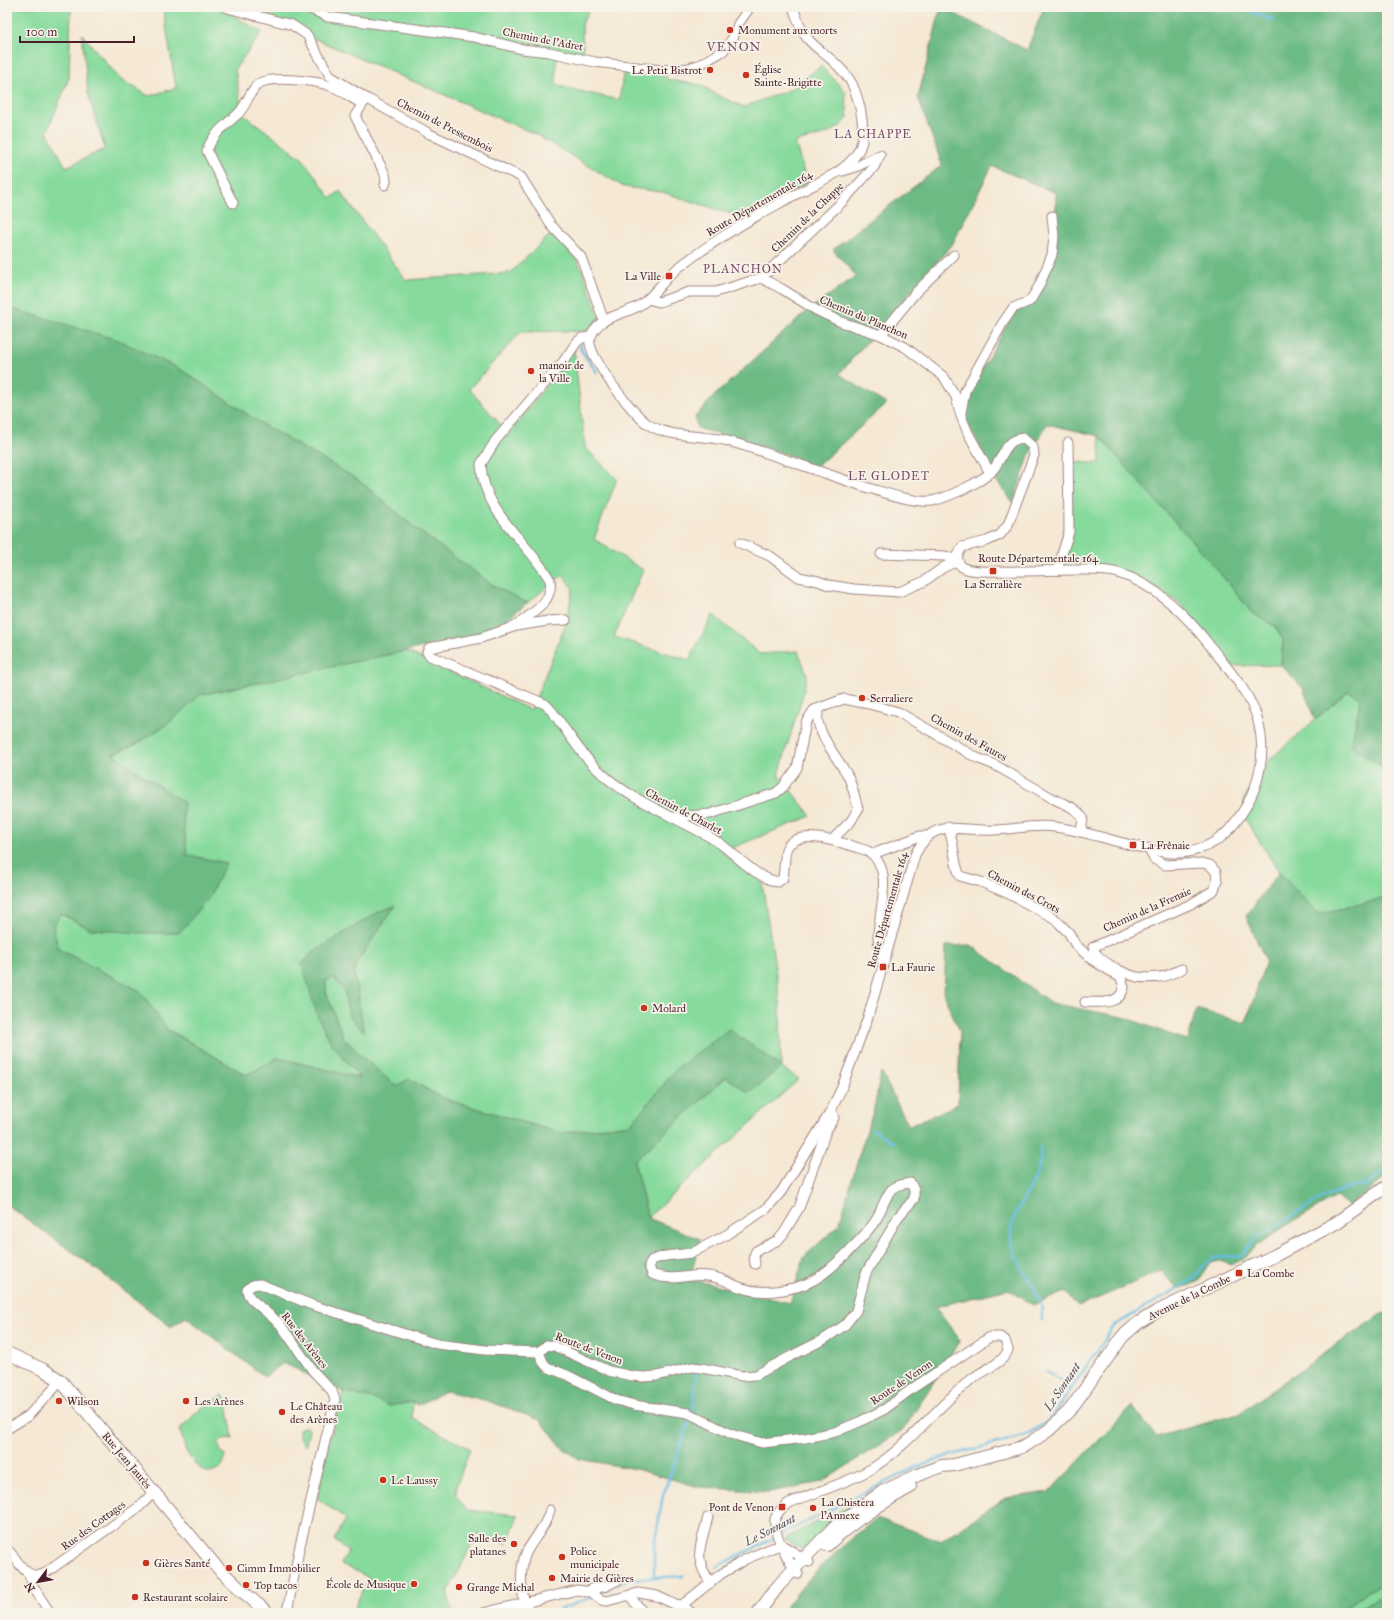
<svg xmlns="http://www.w3.org/2000/svg" width="1394" height="1620" font-family="'IM FELL Great Primer',serif">
<rect width="100%" height="100%" fill="#f7f3e8"/>
<filter id="ink" filterUnits="userSpaceOnUse"><feTurbulence type="fractalNoise" baseFrequency=".025" numOctaves="2"/><feDisplacementMap in="SourceGraphic" scale="8" xChannelSelector="R" yChannelSelector="G"/><feConvolveMatrix kernelMatrix="1 2 1 2 8 2 1 2 1" color-interpolation-filters="sRGB"/></filter>
<filter id="wash" filterUnits="userSpaceOnUse"><feTurbulence type="fractalNoise" baseFrequency=".012" numOctaves="4" result="noise"/><feDisplacementMap in="SourceGraphic" scale="16" xChannelSelector="R" yChannelSelector="G"/><feGaussianBlur stdDeviation="0.9" result="paint"/><feColorMatrix in="noise" values="0 0 0 0 0 0 0 0 0 0 0 0 0 0 0 0 0 1.4 0 .05"/><feComposite in="paint" operator="in"/></filter>
<g filter="url(#wash)">
<rect width="100%" height="100%" fill="#f5e8d4"/>
<g fill="#85da9c" stroke="#687c64">
<path d="M7 7H71L69 78 47 132 66 167 105 149 88 93 82 34 120 79 149 96 176 88 163 8 165 7H219L262 32 235 69 242 113 303 159 331 198 340 191 406 280 510 273 553 232 575 257 582 269 600 318 587 331 521 332 469 389 509 434 574 349 585 447 617 479 594 539 643 570 614 637 689 660 713 615 760 654 798 651 807 674 803 695 787 746 779 776 811 816 722 852 762 882 780 1000 781 1067 799 1079 647 1218 634 1161 726 1077 781 1067 677 1068 632 1124 560 1133 442 1098 409 1079 396 1086 360 1055 343 1037 326 992V980L334 978 344 990 349 1016 359 1000 354 974 356 963 395 906 378 912 312 953 302 964 330 1041 360 1078 278 1058 246 1075 167 1029 140 991 58 949 53 926 61 914 91 929 226 863 187 855 183 815 184 803 112 754 137 744 170 722 199 695 406 651 531 710 566 623 573 588 563 575 527 603 494 586 415 528 357 479 270 429 15 309 7 307Z"/>
<path d="M241 7H590L582 24 583 54 557 52 556 81 558 86 619 100 624 69 665 76 669 80 701 85 717 95 744 107 791 89 821 66 845 91 848 118C835 135 815 137 795 142L807 183 744 218 662 192 624 187 535 134Z"/>
<path d="M1099 436 1220 573 1252 613 1275 626 1283 640 1281 665 1232 666 1180 603 1135 575 1099 565 1061 564 1072 533 1071 462 1100 463Z"/>
<path d="M1348 691 1361 698 1351 746 1387 770V896L1370 902 1318 914 1279 872 1244 817V799L1269 760Z"/>
<path d="M343 1391 383 1402H413L412 1418 470 1449 457 1484 456 1496 467 1510 518 1515 507 1544 477 1534 448 1592 449 1603 454 1613H354L355 1607 368 1577 341 1564 348 1551 334 1540 346 1519 317 1498 326 1453Z"/>
<path d="M223 1395 227 1402 233 1439 226 1438 220 1441 219 1445 221 1452 225 1455C224 1463 223 1468 214 1472 204 1477 190 1459 186 1451 183 1444 183 1436 179 1430L200 1409Z"/>
<path d="M303 1427H307L309 1429 306 1445 304 1444 299 1435V1430Z"/>
<path d="M851 1505 853 1507 806 1552 785 1540 787 1537Z"/>
<path d="M1387 1581V1593L1358 1609 1359 1613H1335Z"/>
</g>
<g fill="#6cba84" stroke="#5b6c58">
<path d="M941 7 1027 50 1044 7H1366L1374 10H1387V770L1351 746 1361 698 1348 691 1315 720 1303 688 1281 665 1283 640 1275 626 1252 613 1220 573 1099 436 1047 424 1029 456 1013 503 993 476 989 464 965 419 966 398 1009 321 1019 309 1033 302 1056 249V193L992 166 952 245 839 374 886 404 816 467 785 454 697 428 695 417 715 395 806 312 856 276 833 250 859 229 942 165 918 97Z"/>
<path d="M7 307 118 340 180 369 270 429 357 479 415 528 494 586 527 603 489 633 200 695 170 722 137 744 112 754 184 803 183 815 187 855 226 863 208 899 179 933H139L91 929 61 914 53 926 58 949 140 991 167 1029 246 1075 278 1058 360 1078 330 1041 317 1015 302 964 312 953 378 912 395 906 356 963 354 974 364 1032 349 1016 344 990 334 978 326 980V992L343 1037 360 1055 396 1086 409 1079 442 1098 560 1133 631 1124 677 1068 729 1029 781 1067 749 1093 726 1077 634 1161 648 1218 700 1239 690 1279 790 1303 804 1257 839 1225 859 1155 874 1109 881 1072 909 1126 958 1104 960 1031 944 996 946 946 971 945 1051 1003 1127 1018 1188 1041 1196 1009 1246 1023 1266 961 1246 916 1279 872 1318 914 1370 902 1387 896V1176L1349 1206 1336 1197 1284 1227 1257 1245 1241 1260 1231 1265 1220 1261 1214 1262 1207 1266 1199 1281 1179 1290 1161 1271 1078 1307 1065 1292 1033 1305 1008 1289 935 1307 960 1340 904 1429 822 1482 769 1492 699 1487 636 1469 579 1459 563 1448 540 1420 488 1401 446 1391 418 1405 413 1402 389 1406C375 1397 357 1396 342 1391 322 1383 303 1372 283 1363L265 1377 186 1317 171 1327 91 1265 7 1205Z"/>
<path d="M1387 1313V1581L1335 1613H782C806 1577 843 1545 877 1518L941 1541 1005 1498 1049 1492 1132 1406 1156 1437 1238 1414 1381 1314Z"/>
<path d="M1387 1593V1613H1359L1358 1609Z"/>
</g>
<g fill="none" stroke-linecap="round" stroke-linejoin="round">
<g stroke="#67bde4" stroke-width="2.5">
<path d="M1241 7 1274 21"/>
<path d="M580 343 581 350 597 372"/>
<path d="M872 1129 893 1142"/>
<path d="M1040 1147C1045 1181 1014 1201 1011 1232 1008 1257 1035 1281 1041 1304 1042 1309 1042 1315 1042 1320"/>
<path d="M1046 1372 1066 1383 1069 1391"/>
<path d="M692 1412 694 1405 696 1370"/>
<path d="M716 1567 910 1470 944 1457 1024 1436 1049 1421 1115 1325 1194 1279 1203 1266 1214 1258 1240 1256 1258 1237 1321 1198 1347 1188 1367 1185 1387 1169"/>
<path d="M654 1578V1547L663 1495 691 1417"/>
<path d="M618 1585 630 1579 683 1576"/>
<path d="M598 1594 608 1589"/>
<path d="M556 1613 559 1610 592 1597"/>
</g>
</g>
</g>
<g filter="url(#ink)">
<g fill="none" stroke-linecap="round" stroke-linejoin="round">
<g stroke="#a08480" stroke-width="11">
<g id="minor">
<path d="M224 7 292 25 307 35 330 76 366 98 430 134 521 177 551 225 581 257 604 321"/>
<path d="M306 7 328 17 474 37 522 49 549 52 595 62 661 70 678 69 689 68 701 64 723 51 733 38 738 24 750 7"/>
<path d="M366 99 355 116 385 174 386 181 385 185"/>
<path d="M843 171 856 167 880 155"/>
<path d="M233 203 207 151C211 136 226 124 238 114 247 105 250 90 258 84 271 75 319 81 333 87 343 91 353 99 362 104"/>
<path d="M761 278 782 289 816 310 841 322 881 335 905 347 944 377 956 397 961 416 968 433 990 473"/>
<path d="M648 299 659 302 689 292H716L761 278 842 202 874 167 880 155"/>
<path d="M881 335 916 292 954 255"/>
<path d="M961 413 965 391 1002 324 1013 308 1030 301 1039 286 1052 255 1054 236 1052 216"/>
<path d="M740 543 770 556 799 577 818 581 829 585 854 589 899 592 923 582 944 567 958 561"/>
<path d="M881 554 945 556 958 561"/>
<path d="M1057 570 1069 532 1068 443"/>
<path d="M566 620 548 621 516 626 481 638 429 648 427 652 430 656 545 704C552 710 557 718 562 725 573 740 583 756 596 768 630 802 678 817 718 842 737 855 754 877 778 882L783 878C784 872 785 854 786 850 795 824 851 846 868 851 895 869 879 908 878 935 878 943 880 951 881 959L884 962"/>
<path d="M517 625C532 613 554 602 550 580 527 540 483 513 481 464L496 440 563 362 577 342 582 338 591 337"/>
<path d="M821 707C807 723 840 761 848 776 853 787 855 798 858 809L851 821 832 840"/>
<path d="M674 817 710 814 776 793 783 787 797 768 806 722 814 710 844 699 869 704 898 712 977 758 995 765 1052 798 1071 807 1078 812 1083 818 1081 832"/>
<path d="M948 827C955 844 953 861 960 876L981 882 1007 893 1054 918 1069 933 1075 944 1091 959 1121 978 1124 987C1120 1006 1100 1002 1085 1002"/>
<path d="M1148 848 1154 859 1165 865 1202 863 1210 865 1216 872 1217 882 1214 890 1191 904 1093 947C1095 960 1125 974 1137 977 1144 978 1152 978 1159 977 1166 977 1175 972 1182 969"/>
<path d="M873 854 920 836H927"/>
<path d="M755 1264 754 1256 756 1251 778 1240 784 1233 799 1208 826 1131 834 1118 831 1111"/>
<path d="M539 1352 547 1345 554 1346 609 1371 632 1376 644 1377 657 1376 692 1367 702 1368 742 1376 756 1375 793 1355 823 1340 845 1325 856 1311 866 1273 898 1217 914 1199V1189L910 1183C905 1184 898 1184 893 1188 886 1194 881 1211 876 1220 867 1233 857 1243 846 1254 823 1276 809 1288 775 1291 765 1292 750 1291 739 1287 729 1283 720 1277 708 1276 687 1273 673 1283 652 1274L649 1266 652 1260 665 1256 692 1253 726 1235 766 1209 781 1192 831 1111 842 1087 868 1017 915 855C932 820 950 829 983 830 1007 832 1031 823 1055 827 1094 832 1132 849 1172 853 1192 854 1213 846 1227 832 1255 802 1269 762 1258 721 1251 694 1228 669 1211 647 1187 616 1157 585 1118 573 1105 569 1089 570 1075 570 1044 570 1013 572 982 571 970 570 959 571 957 557L962 547 987 541 1000 535 1008 525 1034 455 1033 447 1023 438C1004 439 1003 460 991 472 981 482 947 498 932 501 915 503 889 494 872 489 824 474 777 455 728 441 702 434 673 439 649 425 634 416 586 355 590 339 598 313 627 316 643 303 656 293 665 278 678 268 709 244 743 223 778 204 797 193 817 184 836 173 847 166 859 155 862 141 865 123 859 99 852 84 849 78 843 71 839 67 829 56 816 49 807 38 800 29 797 18 793 7"/>
<path d="M539 1352 543 1362 547 1367 569 1376 616 1400 634 1405 688 1413 731 1434 762 1443 805 1438 835 1432 859 1422 885 1409 913 1388 990 1337H1000L1005 1340 1008 1350C1003 1364 984 1369 973 1378 937 1406 910 1445 871 1469 845 1484 816 1492 789 1503 783 1507 777 1512 775 1519 772 1532 790 1564 798 1574"/>
<path d="M7 1429 28 1416 61 1381"/>
<path d="M708 1517C701 1545 692 1558 711 1583"/>
<path d="M782 1545 809 1562"/>
<path d="M7 1549C19 1560 25 1581 44 1574L139 1507 154 1492"/>
<path d="M29 1574 34 1588 50 1613"/>
<path d="M587 1592 591 1589 606 1586 618 1580"/>
<path d="M630 1595 635 1603 640 1608"/>
<path d="M285 1613 288 1607 299 1550 335 1400 332 1391 313 1371 280 1324 251 1299 248 1294 247 1290C251 1285 254 1284 260 1284L312 1305 437 1344 485 1350 539 1352"/>
<path d="M483 1613 577 1590 591 1592 601 1600 607 1601 638 1593 657 1596 674 1604 682 1605 692 1613"/>
<path d="M528 1613C521 1595 518 1569 527 1551 535 1537 546 1526 550 1510"/>
<path d="M676 1613 682 1605 721 1574 746 1559 772 1548 782 1545"/>
</g>
</g>
<g stroke="#a08480" stroke-width="14">
<g id="major">
<path d="M7 1353 44 1370 61 1381 214 1564 242 1591 268 1613"/>
<path d="M827 1545C851 1523 881 1503 910 1487"/>
<path d="M758 1613 779 1585 835 1526 882 1492 918 1475 942 1466 954 1465 1019 1448 1028 1444 1049 1430 1070 1410 1123 1336 1138 1323 1156 1312 1276 1255 1319 1232 1336 1223 1387 1186"/>
</g>
</g>
<use href="#minor" stroke="#fff" stroke-width="9"/>
<use href="#major" stroke="#fff" stroke-width="12"/>
</g>
</g>
<g fill="#c8321e" stroke="#f7f3e8" stroke-width="1.5">
<circle cx="730" cy="30" r="4"/>
<circle cx="710" cy="70" r="4"/>
<circle cx="746" cy="75" r="4"/>
<rect x="665" y="272" width="8" height="8" rx="2"/>
<circle cx="531" cy="371" r="4"/>
<rect x="989" y="567" width="8" height="8" rx="2"/>
<circle cx="862" cy="698" r="4"/>
<rect x="1129" y="841" width="8" height="8" rx="2"/>
<rect x="879" y="963" width="8" height="8" rx="2"/>
<circle cx="644" cy="1008" r="4"/>
<rect x="1235" y="1269" width="8" height="8" rx="2"/>
<circle cx="59" cy="1401" r="4"/>
<circle cx="186" cy="1401" r="4"/>
<circle cx="282" cy="1412" r="4"/>
<circle cx="383" cy="1480" r="4"/>
<rect x="778" y="1503" width="8" height="8" rx="2"/>
<circle cx="813" cy="1508" r="4"/>
<circle cx="514" cy="1544" r="4"/>
<circle cx="562" cy="1557" r="4"/>
<circle cx="146" cy="1563" r="4"/>
<circle cx="229" cy="1568" r="4"/>
<circle cx="552" cy="1578" r="4"/>
<circle cx="414" cy="1584" r="4"/>
<circle cx="246" cy="1585" r="4"/>
<circle cx="459" cy="1587" r="4"/>
<circle cx="135" cy="1597" r="4"/>
</g>
<g text-anchor="middle" stroke-width="3.5" stroke-linejoin="round" paint-order="stroke">
<g font-size="11" fill="#4a1f2b" stroke="#f7f3e8" text-anchor="start">
<text x="738" y="34">Monument aux morts</text>
<text x="754" y="73">Église<tspan x="754" dy="13">Sainte-Brigitte</tspan></text>
<text x="702" y="74" text-anchor="end">Le Petit Bistrot</text>
<text x="661" y="280" text-anchor="end">La Ville</text>
<text x="539" y="369">manoir de<tspan x="539" dy="13">la Ville</tspan></text>
<text x="993" y="588" text-anchor="middle">La Serralière</text>
<text x="870" y="702">Serraliere</text>
<text x="1141" y="849">La Frênaie</text>
<text x="891" y="971">La Faurie</text>
<text x="652" y="1012">Molard</text>
<text x="1247" y="1277">La Combe</text>
<text x="67" y="1405">Wilson</text>
<text x="194" y="1405">Les Arènes</text>
<text x="290" y="1410">Le Château<tspan x="290" dy="13">des Arènes</tspan></text>
<text x="391" y="1484">Le Laussy</text>
<text x="821" y="1506">La Chistera<tspan x="821" dy="13">l’Annexe</tspan></text>
<text x="774" y="1511" text-anchor="end">Pont de Venon</text>
<text x="506" y="1542" text-anchor="end">Salle des<tspan x="506" dy="13">platanes</tspan></text>
<text x="570" y="1555">Police<tspan x="570" dy="13">municipale</tspan></text>
<text x="154" y="1567">Gières Santé</text>
<text x="237" y="1572">Cimm Immobilier</text>
<text x="560" y="1582">Mairie de Gières</text>
<text x="406" y="1588" text-anchor="end">École de Musique</text>
<text x="254" y="1589">Top tacos</text>
<text x="467" y="1591">Grange Michal</text>
<text x="143" y="1601">Restaurant scolaire</text>
</g>
<g font-size="11" fill="#4a1f2b" stroke="#f7f3e8">
<text transform="translate(543 39) rotate(11)" y="4">Chemin de l'Adret</text>
<text transform="translate(445 125) rotate(27)" y="4">Chemin de Pressembois</text>
<text transform="translate(759 203) rotate(-30)" y="4">Route Départementale 164</text>
<text transform="translate(807 217) rotate(-44)" y="4">Chemin de la Chappe</text>
<text transform="translate(864 317) rotate(23)" y="4">Chemin du Planchon</text>
<text x="1038" y="562">Route Départementale 164</text>
<text transform="translate(969 737) rotate(29)" y="4">Chemin des Faures</text>
<text transform="translate(684 811) rotate(28)" y="4">Chemin de Charlet</text>
<text transform="translate(1024 891) rotate(28)" y="4">Chemin des Crots</text>
<text transform="translate(1147 909) rotate(-24)" y="4">Chemin de la Frenaie</text>
<text transform="translate(887 910) rotate(-74)" y="4">Route Départementale 164</text>
<text transform="translate(1189 1297) rotate(-26)" y="4">Avenue de la Combe</text>
<text transform="translate(305 1340) rotate(52)" y="4">Rue des Arènes</text>
<text transform="translate(589 1348) rotate(21)" y="4">Route de Venon</text>
<text transform="translate(901 1382) rotate(-34)" y="4">Route de Venon</text>
<text transform="translate(127 1460) rotate(50)" y="4">Rue Jean Jaurès</text>
<text transform="translate(93 1525) rotate(-36)" y="4">Rue des Cottages</text>
</g>
<g font-size="12" letter-spacing="1" fill="#7b4c69" stroke="#f7f3e8">
<text x="873" y="138">LA CHAPPE</text>
<text x="743" y="273">PLANCHON</text>
<text x="889" y="480">LE GLODET</text>
</g>
<g font-size="12" font-style="italic" fill="#534e62" stroke="#f7f3e8">
<text transform="translate(1062 1387) rotate(-56)" y="4">Le Sonnant</text>
<text transform="translate(770 1530) rotate(-27)" y="4">Le Sonnant</text>
</g>
<g font-size="13" letter-spacing="1" fill="#7b4c69" stroke="#f7f3e8">
<text x="734" y="51">VENON</text>
</g>
</g>
<rect width="1394" height="1620" fill="none" stroke="#f7f3e8" stroke-width="24"/>
<g transform="translate(38 1582) rotate(238)" stroke="#f7f3e8" stroke-width="3" paint-order="stroke">
<path d="M0-3L7 15L0 10L-7 15Z" fill="#4a1f2b"/>
<text y="-6" font-size="11" font-weight="bold" text-anchor="middle" fill="#4a1f2b">N</text>
</g>
<path d="M20 36v6h114v-6" fill="none" stroke="#4a1f2b" stroke-width="2"/>
<text x="26" y="36" font-size="12" fill="#4a1f2b" stroke="#f7f3e8" stroke-width="3" paint-order="stroke">100 m</text>
</svg>
